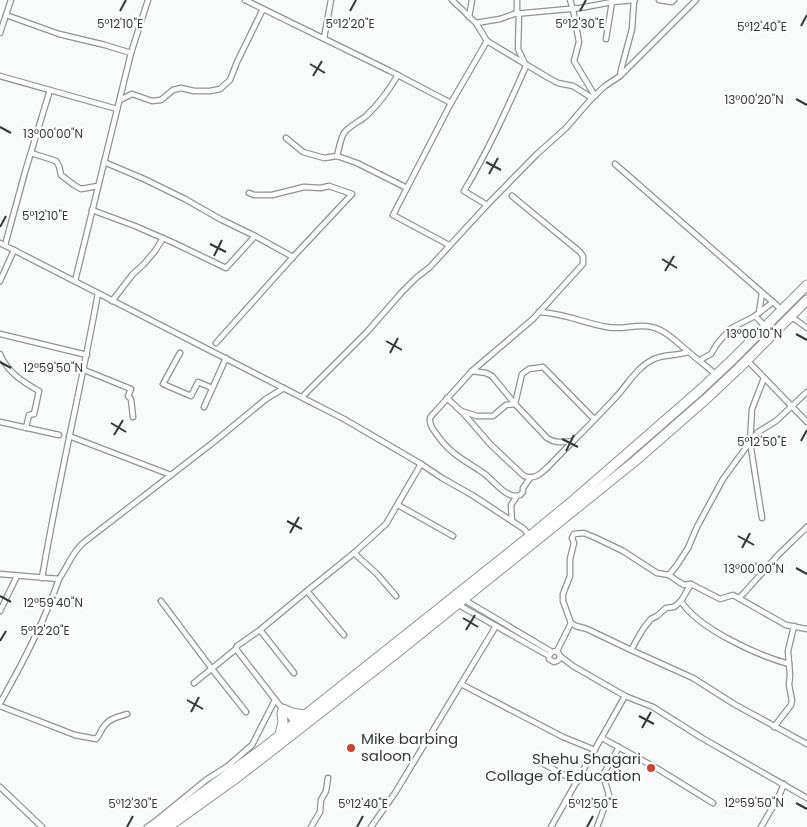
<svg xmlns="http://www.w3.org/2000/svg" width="807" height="827" font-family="Poppins,sans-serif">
<rect width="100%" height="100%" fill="#f7fbfa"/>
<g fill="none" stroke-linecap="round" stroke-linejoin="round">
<g stroke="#8f9392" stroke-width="7">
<g id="street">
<path d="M245 0 390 71 451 103"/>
<path d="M452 0 476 23 487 41 547 77 558 83 573 86 592 98 605 86 620 76 696 0"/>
<path d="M570 0 573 9 579 42 574 61 595 96"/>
<path d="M659 0 672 2 674 0"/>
<path d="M517 14V0"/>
<path d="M6 15 59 34 105 45 131 53"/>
<path d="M469 17 472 0"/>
<path d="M476 23 500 19 514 14 580 8 612 2 635 0"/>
<path d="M0 33 11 0"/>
<path d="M324 38 331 0"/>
<path d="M606 39 612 2"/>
<path d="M0 76 117 109"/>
<path d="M620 76 621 70 632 29 634 0"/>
<path d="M120 100 132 94 152 101 161 100 173 90 181 88 194 91H210L220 89 230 80 237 62 263 9"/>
<path d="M286 138 303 152 324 158 337 156 357 163 407 188"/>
<path d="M31 153 56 161 59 166 61 175 74 185 81 189 98 186"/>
<path d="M337 156C339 149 340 140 344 133 349 126 359 122 366 116 379 104 389 90 398 75"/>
<path d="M104 162 144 179 185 199 220 219 255 236"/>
<path d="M615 164 782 310"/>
<path d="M512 196 580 252 583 256V264L533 319 472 371 435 412C434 413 431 416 430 418 429 423 432 428 435 432 449 453 462 459 482 472 493 479 504 497 517 496"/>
<path d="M487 205 537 154 566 128 592 98"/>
<path d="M92 210 135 226 174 243 226 268 255 236 293 257 352 194 329 186 321 188 304 187 272 195H254L249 193"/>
<path d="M0 243 344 419 421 464 442 478 472 495 524 529 530 536"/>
<path d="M5 245 25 172 50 90"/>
<path d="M449 245 393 215 451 103 487 41"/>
<path d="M0 281 14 250"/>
<path d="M75 281 131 53 148 0"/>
<path d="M112 301 133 274 144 264 155 251 163 238"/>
<path d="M539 312C563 313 584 323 607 327 620 330 632 325 645 326 664 327 676 342 690 353 699 361 708 367 716 375"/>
<path d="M759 313 762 293"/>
<path d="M755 316 773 302"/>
<path d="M790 317 796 320 807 328"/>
<path d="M0 334 87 355"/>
<path d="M216 343 293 257"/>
<path d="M180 353 163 384 191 396 198 382 212 388"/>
<path d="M0 354C7 372 23 382 39 391L34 414 29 415 26 428"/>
<path d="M700 360 711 354 717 344 730 329 755 316 766 327"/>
<path d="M747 360 807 422"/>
<path d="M84 370 131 389 128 396 131 399 133 417"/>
<path d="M472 371 486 373 492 376 515 404 547 438C556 444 563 442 573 441"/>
<path d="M302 397 367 332 402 292 416 278 430 267 487 205 464 191C488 151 507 109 526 66L518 49 519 14"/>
<path d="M447 398 464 414 491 445 524 476C535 480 540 474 548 467 570 444 594 421 616 397 628 384 637 367 654 359 665 354 677 356 688 352"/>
<path d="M515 404 522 374 529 369 543 367 594 419"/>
<path d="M204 407 226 358"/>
<path d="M461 411 477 416H493L506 405 515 404"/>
<path d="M0 422 59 435"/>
<path d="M69 436 171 475"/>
<path d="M398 505 453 536"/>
<path d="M762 518 750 442 758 432 776 421 807 392"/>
<path d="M512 521 511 505 517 496 520 495 523 492V488L530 478"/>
<path d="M354 553 377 574 396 596"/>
<path d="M0 574 59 579C68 566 71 554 83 543L215 441 266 399 284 388"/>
<path d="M669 575 677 565 688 548 697 527 723 479 750 442 752 409 764 378"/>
<path d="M42 578C58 482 81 389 98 293"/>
<path d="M307 591 344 635"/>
<path d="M739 598 744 593 779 554 807 527"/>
<path d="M463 599 552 652 557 651 560 656C560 660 558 661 554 662L549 659V656L552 652"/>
<path d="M161 601 212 669 246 712"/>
<path d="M681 601C697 628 759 656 789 664"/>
<path d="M457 604 549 656"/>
<path d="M0 611 17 576"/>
<path d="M571 623 563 601V594L570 576V559L574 543 572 538 574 534 584 533 596 538 623 551 657 573 669 575 679 582 684 585 691 584 720 599 733 595 786 625 807 629"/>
<path d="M260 630 294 673"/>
<path d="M236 649 277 702 296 724"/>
<path d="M631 650 643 629 651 619 657 616 666 608 674 607 681 601 691 584"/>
<path d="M557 651 571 623 576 626 587 629 631 650 693 678 734 704 807 744"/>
<path d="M560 656 573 666 625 696 653 707 702 738 807 798"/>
<path d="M194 683 236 649 237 646 260 630 307 591 354 553 386 524 421 464"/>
<path d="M461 684 563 737 595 750"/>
<path d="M0 703C23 663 44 622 59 579"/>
<path d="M0 706 75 735 96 739C100 735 101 729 105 725 110 718 119 717 127 714"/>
<path d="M774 727 791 705 792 701 789 685 790 675 788 651 794 626"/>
<path d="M602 738 658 769 713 803"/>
<path d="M542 763 577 782"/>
<path d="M0 787 42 827"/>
<path d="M147 827 157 820 206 780 228 766 252 745 275 700"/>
<path d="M311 827 320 812 321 800 326 791 328 778"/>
<path d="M371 827 395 793 496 626"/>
<path d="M551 827 625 696"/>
<path d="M597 827 609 795 603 775 619 747"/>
<path d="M761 827 778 798 784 784"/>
</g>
</g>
<g stroke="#8f9392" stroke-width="11">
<g id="highway">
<path d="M283 709 292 713 304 715"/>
<path d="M280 734 283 722 282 713"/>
<path d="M156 827 265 747 530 536 575 499 699 391 731 361 807 285"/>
<path d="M168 827 239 776 270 752 398 652 635 461 706 399 739 368 807 300"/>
</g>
</g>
<use href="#street" stroke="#fff" stroke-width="4.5"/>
<use href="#highway" stroke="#fff" stroke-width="9"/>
</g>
<path fill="none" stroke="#363737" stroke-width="2" d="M120 11 126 0M350 11 356 0M580 11 586 0M801 26 807 15M310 64 325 73M313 76 322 61M796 99 807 105M0 127 11 133M486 162 501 170M489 174 498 158M0 227 6 216M210 244 226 252M214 256 222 240M662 259 677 268M665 271 674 256M796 334 807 340M386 341 402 350M390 353 398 338M0 362 11 368M111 423 126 432M114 435 123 420M562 439 578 447M801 441 807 430M566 451 574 435M287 521 302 529M290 533 299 517M738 536 754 545M742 548 750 533M796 568 807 574M0 596 11 602M463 618 478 627M466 630 475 615M0 641 6 631M187 700 203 709M191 712 199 697M639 716 654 724M642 728 651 712M796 803 807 809M127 827 133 816M357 827 363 816M587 827 593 816"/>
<g fill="#d04333" stroke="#fff" stroke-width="2">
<circle cx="351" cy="748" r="5"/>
<circle cx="651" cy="768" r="5"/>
</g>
<g text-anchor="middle" stroke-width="4.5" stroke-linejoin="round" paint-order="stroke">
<g font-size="15" fill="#363737" stroke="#fff" text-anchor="start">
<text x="361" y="744">Mike barbing<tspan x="361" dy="17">saloon</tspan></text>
<text x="641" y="764" text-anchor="end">Shehu Shagari<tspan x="641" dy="17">Collage of Education</tspan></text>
</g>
</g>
<g font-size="12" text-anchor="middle" fill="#363737" stroke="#fff" stroke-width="4.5" stroke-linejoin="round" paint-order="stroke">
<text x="120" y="28">5°12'10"E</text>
<text x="350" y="28">5°12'20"E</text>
<text x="580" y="28">5°12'30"E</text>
<text x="762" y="31">5°12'40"E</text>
<text x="754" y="104">13°00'20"N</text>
<text x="53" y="138">13°00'00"N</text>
<text x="45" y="220">5°12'10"E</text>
<text x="754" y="338">13°00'10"N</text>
<text x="53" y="372">12°59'50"N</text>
<text x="762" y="446">5°12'50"E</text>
<text x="754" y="573">13°00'00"N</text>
<text x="53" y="607">12°59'40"N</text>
<text x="45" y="635">5°12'20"E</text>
<text x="754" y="807">12°59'50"N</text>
<text x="133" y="808">5°12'30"E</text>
<text x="363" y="808">5°12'40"E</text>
<text x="593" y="808">5°12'50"E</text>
</g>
</svg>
